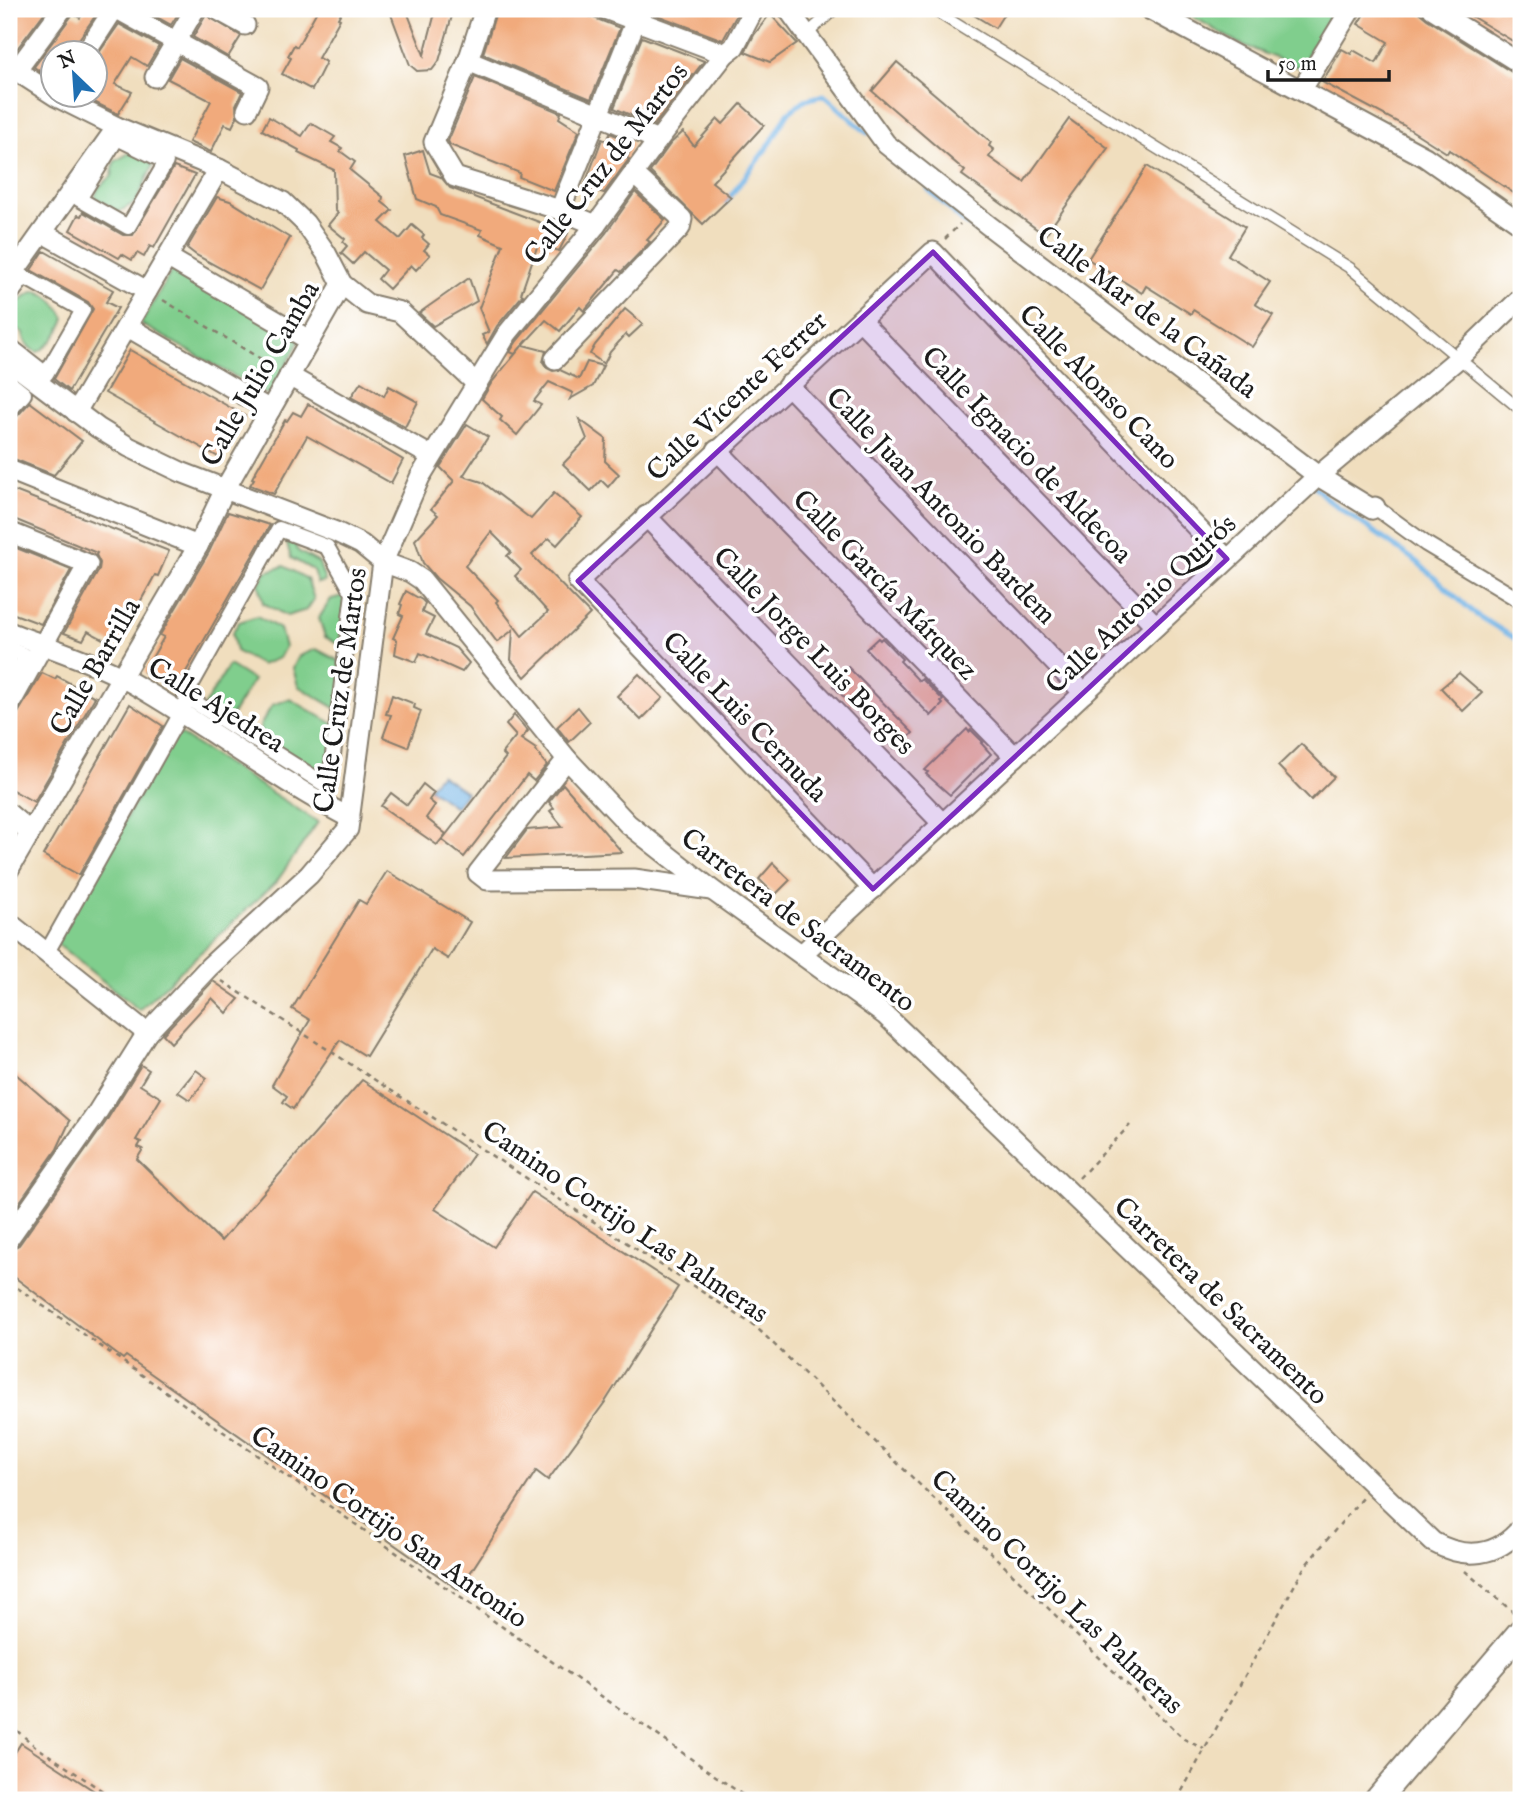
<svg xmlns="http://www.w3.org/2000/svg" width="1530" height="1809" font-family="'IM FELL English',serif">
<rect width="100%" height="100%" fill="#fff"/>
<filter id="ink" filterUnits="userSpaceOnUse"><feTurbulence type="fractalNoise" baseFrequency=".0143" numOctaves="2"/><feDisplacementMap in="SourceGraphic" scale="14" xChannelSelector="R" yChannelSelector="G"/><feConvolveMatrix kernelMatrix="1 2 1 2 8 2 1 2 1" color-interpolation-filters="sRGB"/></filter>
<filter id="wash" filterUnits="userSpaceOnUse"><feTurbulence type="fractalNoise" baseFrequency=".00686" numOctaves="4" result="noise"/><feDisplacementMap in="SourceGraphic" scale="28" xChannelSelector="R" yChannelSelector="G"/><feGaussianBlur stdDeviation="1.57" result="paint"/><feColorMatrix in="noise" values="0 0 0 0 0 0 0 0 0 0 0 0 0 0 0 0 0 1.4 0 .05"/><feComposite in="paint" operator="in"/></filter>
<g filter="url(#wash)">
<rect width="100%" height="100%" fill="#f0debe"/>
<g fill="#80ce8d" stroke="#4e7554" stroke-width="2">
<path d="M1180 9H1334L1300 68 1238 43Z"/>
<path d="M131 152 146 158 153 165 136 202 118 212 95 197 98 188 112 176 114 162Z"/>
<path d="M172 270 300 340 270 396 141 324Z"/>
<path d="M36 291C50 295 59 306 65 318 61 331 50 345 38 352 28 349 25 343 23 333 0 321 16 297 36 291Z"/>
<path d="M292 532 298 551 319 563 325 581 317 583 313 570 291 558 285 537Z"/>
<path d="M284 566 307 579 314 599 307 610 287 616 263 603 259 584 265 572Z"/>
<path d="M353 593 347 649 325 637 319 618 331 599Z"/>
<path d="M257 616 280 629 285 647 279 658 261 665 236 651 232 633 239 622Z"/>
<path d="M316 649 345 664 339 710 298 686 293 668 299 656Z"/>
<path d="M229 665 253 680 228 721 204 706Z"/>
<path d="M290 699 337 726 329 787 266 746 260 726 272 705Z"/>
<path d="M175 731 318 822 277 881 139 1010 56 943Z"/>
</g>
<path fill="#6fb2e5" stroke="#466780" stroke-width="2" d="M440 774 466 792 455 807 429 788Z"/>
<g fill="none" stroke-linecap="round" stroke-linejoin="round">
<g stroke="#6fb2e5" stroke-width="5">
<path d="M928 189 962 221 1008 252"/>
<path d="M726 202 772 141 788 113 805 100 824 95 867 133"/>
<path d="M1313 485 1327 499 1417 562 1475 614 1521 642"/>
</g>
</g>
<g id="blocks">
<g fill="#f1aa7b" fill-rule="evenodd">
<path d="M9 9H47L13 54 9 51Z"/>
<path d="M86 9H100L70 52H52V80L34 67 73 14 80 18Z"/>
<path d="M142 9H181L171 25Z"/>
<path d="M318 9H343L338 18 340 19 318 58 326 62 312 90 282 74 291 58 288 56 294 45 297 47Z"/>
<path d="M389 9H406L424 55 436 9H454L439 61 432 70 417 71 410 65Z"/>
<path d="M497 9H571L620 28 591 99 483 54Z"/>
<path d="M655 9H740L723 40 654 14Z"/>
<path d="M964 9H1007L995 28Z"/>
<path d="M1367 9H1415L1427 19 1521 78V198L1449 150 1447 153 1403 125 1322 82 1342 49 1351 54 1353 50 1376 63 1388 42 1358 24Z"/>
<path d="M1459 9H1521V46L1481 22Z"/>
<path d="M770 14 797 43 770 62 745 52 754 35Z"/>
<path d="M206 15 241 36 228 57 193 37Z"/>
<path d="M119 24 159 46 147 66 132 57 115 84 132 92 118 114 94 102V60Z"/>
<path d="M642 37 704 61 654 125 614 108Z"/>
<path d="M180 58 242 92 236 105 237 117 232 127 225 124 211 152 189 142 211 101 168 79Z"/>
<path d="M897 62 991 142 989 146 994 150 989 157 1024 182 1069 119 1108 148 1045 235 962 175 965 171 872 91Z"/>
<path d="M475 77 561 113 559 118 579 131 554 191 519 177 520 173 450 145 448 141Z"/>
<path d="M741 104 764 125 712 182 731 197 703 224 650 172 671 143 683 132 694 146 718 119 723 124Z"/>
<path d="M269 117 302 136 311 123 335 137 331 142 342 148 340 151 355 162 350 170 383 197 382 202 392 210 380 222 400 239 412 225 424 235 422 238 429 244 424 250 430 255 416 270 411 265 389 289 378 279 385 270 364 252 353 264 341 253 347 246 343 242 345 239 328 225 338 213 335 210 334 170 298 153 299 150 262 130Z"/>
<path d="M610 133 633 143 627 158 629 159 604 193 584 187 602 139 607 141Z"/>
<path d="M423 150 430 173 441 177 450 188 568 233 559 251 538 244 521 294 523 295 497 326 487 344 482 335 489 332 479 308 503 245 480 235 482 230 440 215 436 207 417 199 405 156Z"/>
<path d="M1147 166 1245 227 1228 255 1270 282 1255 304 1273 315 1252 347 1193 310 1191 314 1146 286 1142 293 1088 259Z"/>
<path d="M174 167 195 175 154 248 150 246 144 257 137 253 132 260 122 254 119 258 70 230 78 215 81 216 83 212 123 235H133Z"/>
<path d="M635 192 665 220 647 240 650 242 621 272 618 270 584 311 580 307 560 331 546 320 523 345 546 351 543 362 547 368 553 371 560 370 579 379 587 362 603 366 593 386 570 399 573 393 549 382 534 401 541 405 517 435 500 420 502 417 482 399 492 382 522 346 515 354 510 352 517 341 606 233Z"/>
<path d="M217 197 230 201 290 238 260 290 196 255 187 248Z"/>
<path d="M44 251 113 290 106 302 118 308 69 391 54 379 93 309 88 302 31 270Z"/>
<path d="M469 278 477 301 433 326 419 313Z"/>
<path d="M625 309 643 324 629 337 626 334 610 352 604 364 590 354 595 345Z"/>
<path d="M130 350 245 416 220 458 105 393Z"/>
<path d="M361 382 384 396 389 386 418 402 405 427 351 397Z"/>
<path d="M30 402 82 441 54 475 9 457V425Z"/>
<path d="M308 404 403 460 391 483 307 436 274 494 250 485 254 479 252 478 285 420 287 421 293 412 301 416Z"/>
<path d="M579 419 606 439 605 461 619 474 608 487 601 480 591 491 563 464 587 439Z"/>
<path d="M467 424 488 437 463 476 482 482 531 519 554 493 582 517 557 545 549 538 532 555 590 614 525 677 511 660 513 630 497 642 470 606 436 578 423 563 415 540 438 515 431 509 454 481 440 467ZM491 532 511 552 507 556 521 570 515 576 548 612 522 636 496 602 498 600 465 566Z"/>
<path d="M12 490 169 551 158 576 155 575 116 646 88 631 83 640 64 633 99 570 100 563 96 555 97 553 9 517V498Z"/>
<path d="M228 512 270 525 179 684 177 683 173 690 144 672 164 637 160 635 209 552Z"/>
<path d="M9 545 71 570 41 624 9 612Z"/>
<path d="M406 591 422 600 425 603 422 612 434 618 426 634 456 648 469 663 462 672 420 653 416 662 395 654 397 640 393 638 403 616 399 614 402 605 400 604Z"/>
<path d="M878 638 880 640 882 638 902 659 900 661 918 680 920 681 922 679 943 700 941 702 943 704 931 716 866 649Z"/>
<path d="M848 667 913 733 901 745 899 743 894 748 874 727 879 722 861 703 858 701 853 706 833 686 838 681 836 679Z"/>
<path d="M42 673 55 679 57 676 95 697 34 802 9 788V728Z"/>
<path d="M1459 673 1482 693 1463 711 1441 688Z"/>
<path d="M639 674 663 698 641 720 617 696Z"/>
<path d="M392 695 415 704 414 708 421 711 408 747 383 737 391 715 386 714Z"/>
<path d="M130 704 163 726 79 875 43 855Z"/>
<path d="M578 707 590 722 569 742 557 727Z"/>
<path d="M514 715 528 731 521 739 536 749 535 751 541 756 540 757 547 765 534 781 527 775 464 857 442 840 506 757 502 753 516 736 506 725Z"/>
<path d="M967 729 969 732 971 730 983 742 981 743 991 754 950 795 926 774 928 772 925 770Z"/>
<path d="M1301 744 1334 777 1311 800 1278 766Z"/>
<path d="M423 784 434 793 429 800 435 805 426 818 446 834 437 845 381 806 391 793 407 805Z"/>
<path d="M563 784 622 852 506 858 527 830 563 827 550 811 554 808 549 802Z"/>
<path d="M773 863 790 880 775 895 759 879Z"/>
<path d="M387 871 470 922 448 959 432 949 366 1056 340 1040 293 1109 283 1102 287 1096 272 1085 310 1020 292 1009 359 900 366 904Z"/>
<path d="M213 981 239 999 227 1013 212 998 171 1043 163 1034Z"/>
<path d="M141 1065 149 1070 140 1085 161 1098 136 1140 141 1142 138 1147 143 1149 137 1159 221 1241 362 1080 474 1154 435 1209 494 1247 532 1192 678 1287 605 1402 548 1480 536 1471 459 1590 126 1356 123 1359 9 1273V1250L19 1245 105 1123Z"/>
<path d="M9 1068 70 1121 57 1149 12 1213 9 1210Z"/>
<path d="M196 1070 207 1078 190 1100 178 1092Z"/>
<path d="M21 1743 108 1800H9V1762Z"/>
</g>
</g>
</g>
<g filter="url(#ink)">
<use href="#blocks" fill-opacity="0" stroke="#867d6d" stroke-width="2"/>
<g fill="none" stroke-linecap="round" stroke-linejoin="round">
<g stroke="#867d6d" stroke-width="13">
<g id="service">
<path d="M932 9 1350 268 1521 410"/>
<path d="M808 33 835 9"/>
</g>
</g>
<g stroke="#867d6d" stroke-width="18">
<g id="pedestrian">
<path d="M117 138 166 162 128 227 79 199Z"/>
<path d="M9 297 24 277 83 310 46 374 9 345"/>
<path d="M9 382 24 394 9 411"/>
<path d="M1375 507 1426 544 1521 601"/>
<path d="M279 529 327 547 353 593 329 787 185 696Z"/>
<path d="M9 649 26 656 9 685"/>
<path d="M47 952 185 706"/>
</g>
</g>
<g stroke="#867d6d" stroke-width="23">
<g id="minor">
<path d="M117 9 258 87 247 110"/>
<path d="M216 9 245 25"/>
<path d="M485 9 468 61 434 142 455 177 560 210 596 225"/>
<path d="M605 9 725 54"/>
<path d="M788 9 886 144 988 225 1318 476 1372 509 1375 507"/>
<path d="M1149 9 1425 157 1521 224"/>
<path d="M1433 9 1521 64"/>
<path d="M86 52 114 9"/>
<path d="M468 61 658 140"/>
<path d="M9 66 57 97 117 127 219 169 283 202 305 223 326 253 342 284 367 304 400 312 477 384"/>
<path d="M16 71 62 9"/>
<path d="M155 77 195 9"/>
<path d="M1302 89 1351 9"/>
<path d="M560 210 636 20 643 9"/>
<path d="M43 233 147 291"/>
<path d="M167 257 309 340"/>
<path d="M9 279 117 127"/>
<path d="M860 320 1156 626"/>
<path d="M128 327 270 410"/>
<path d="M555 359 680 228 682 219 634 174"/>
<path d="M9 361 98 428 129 447 181 472 336 532 361 544 383 562 410 572 422 580 567 759 628 824 712 890 885 1015 1433 1542C1465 1560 1497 1557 1521 1528"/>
<path d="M289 376 431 456"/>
<path d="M788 385 1084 693"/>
<path d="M76 412 219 169"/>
<path d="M717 450 1015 757"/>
<path d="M9 470 198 546"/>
<path d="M646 516 943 824"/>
<path d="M9 532 88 564 9 706"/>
<path d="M9 632C44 646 90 660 123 678 201 721 271 777 350 818"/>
<path d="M567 759 478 873 487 880 634 879 711 890"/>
<path d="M9 814 30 832"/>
<path d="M9 869 198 546 225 489 342 284"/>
<path d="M873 889 578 581 933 252 1227 559"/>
<path d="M9 923 147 1033"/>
<path d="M802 954 1318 476 1459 358 1521 298"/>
<path d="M9 1238 95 1116 147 1033 209 967 309 875 348 829 383 562 420 477 507 334 596 225 658 140 725 54 734 47 754 9"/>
</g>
</g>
<g stroke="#867d6d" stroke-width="28">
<path id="tertiary" d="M1377 1800 1521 1631"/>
</g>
<g stroke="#867d6d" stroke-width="2.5" stroke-dasharray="5 5" stroke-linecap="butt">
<path d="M945 239 960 224"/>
<path d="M163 300 274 367"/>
<path d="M222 981 755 1326 1184 1739 1204 1749"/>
<path d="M1079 1178 1130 1125"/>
<path d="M9 1282 750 1800"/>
<path d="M1465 1571 1513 1612"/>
<path d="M9 1724 35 1746 116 1800"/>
<path d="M1177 1800 1305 1566 1362 1498"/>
<path d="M1513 1800 1521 1792"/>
</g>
<use href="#service" stroke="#fff" stroke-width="10"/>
<use href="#pedestrian" stroke="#fff" stroke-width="14"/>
<use href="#minor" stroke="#fff" stroke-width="19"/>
<use href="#tertiary" stroke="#fff" stroke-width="24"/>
</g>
</g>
<path fill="#7b2cbf" fill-opacity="0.2" stroke="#7b2cbf" stroke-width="5" stroke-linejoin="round" d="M933 252 1227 559 873 889 578 581Z"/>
<g text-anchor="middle" stroke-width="7" stroke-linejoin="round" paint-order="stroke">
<g font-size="28" fill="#1c1c1c" stroke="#fff">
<text transform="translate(605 163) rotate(-52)" y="10">Calle Cruz de Martos</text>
<text transform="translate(1148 311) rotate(37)" y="10">Calle Mar de la Cañada</text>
<text transform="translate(259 373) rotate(-60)" y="10">Calle Julio Camba</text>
<text transform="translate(1100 386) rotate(46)" y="10">Calle Alonso Cano</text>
<text transform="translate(736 395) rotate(-43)" y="10">Calle Vicente Ferrer</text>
<text transform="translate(1028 454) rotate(46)" y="10">Calle Ignacio de Aldecoa</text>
<text transform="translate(942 505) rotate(46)" y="10">Calle Juan Antonio Bardem</text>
<text transform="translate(886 584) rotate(46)" y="10">Calle García Márquez</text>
<text transform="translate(1140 603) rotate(-43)" y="10">Calle Antonio Quirós</text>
<text transform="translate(815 650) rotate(46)" y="10">Calle Jorge Luis Borges</text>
<text transform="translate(94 666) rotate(-60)" y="10">Calle Barrilla</text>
<text transform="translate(339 690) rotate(-82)" y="10">Calle Cruz de Martos</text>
<text transform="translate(217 704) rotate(32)" y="10">Calle Ajedrea</text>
<text transform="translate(746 716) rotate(46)" y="10">Calle Luis Cernuda</text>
<text transform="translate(799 919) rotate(37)" y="10">Carretera de Sacramento</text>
<text transform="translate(626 1221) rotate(34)" y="10">Camino Cortijo Las Palmeras</text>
<text transform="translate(1222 1300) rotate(44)" y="10">Carretera de Sacramento</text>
<text transform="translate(390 1526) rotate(35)" y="10">Camino Cortijo San Antonio</text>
<text transform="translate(1058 1591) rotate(44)" y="10">Camino Cortijo Las Palmeras</text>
</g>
</g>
<rect width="1530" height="1809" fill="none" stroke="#fff" stroke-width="35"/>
<g transform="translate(74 74) rotate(335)"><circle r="33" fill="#ffffff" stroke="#a4a4a4" stroke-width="2"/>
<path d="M0-5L12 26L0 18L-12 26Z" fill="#1f6fb2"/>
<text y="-10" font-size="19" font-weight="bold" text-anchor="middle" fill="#1c1c1c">N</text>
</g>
<path d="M1268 70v10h121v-10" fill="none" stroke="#1c1c1c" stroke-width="3.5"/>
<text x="1278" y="70" font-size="21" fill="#1c1c1c" stroke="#ffffff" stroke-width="5" paint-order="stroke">50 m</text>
</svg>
